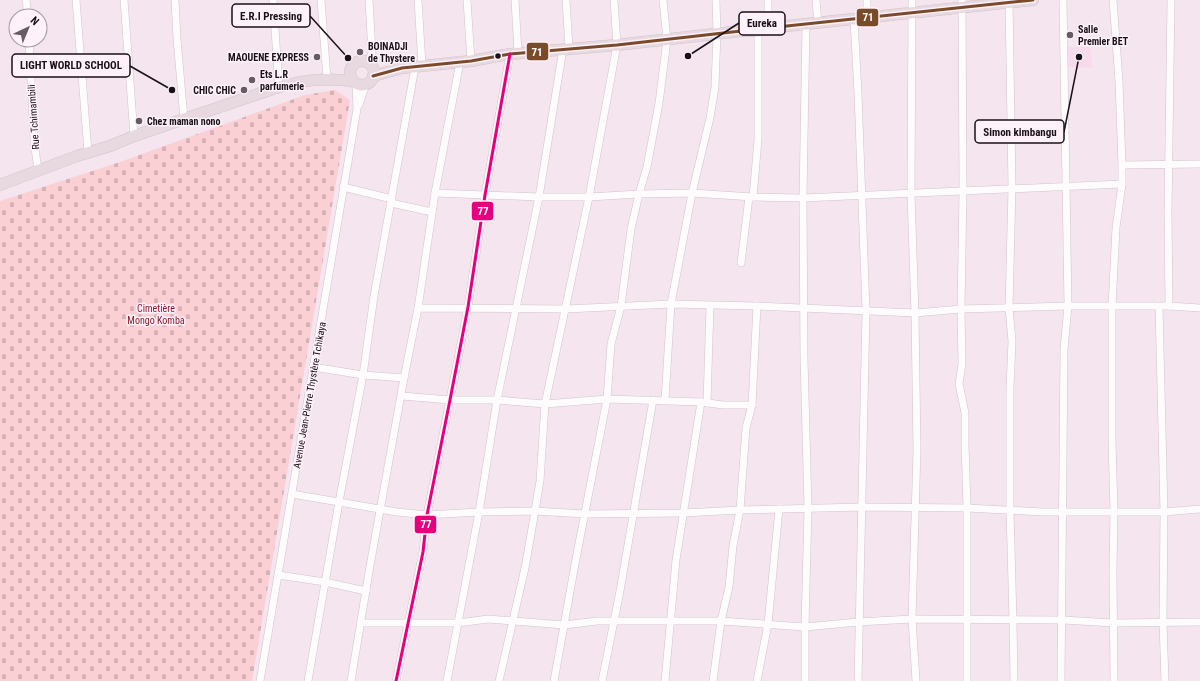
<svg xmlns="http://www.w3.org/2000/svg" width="1200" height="681" font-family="'Roboto Condensed',sans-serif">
<defs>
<pattern id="cemetery-stones" width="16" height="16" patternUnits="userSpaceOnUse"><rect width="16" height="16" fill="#fad0d5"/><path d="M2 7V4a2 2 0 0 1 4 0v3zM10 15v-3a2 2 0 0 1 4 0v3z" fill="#d6b2b6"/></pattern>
</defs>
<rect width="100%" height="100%" fill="#f5e5ef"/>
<path fill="#f7dbed" d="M1066 47H1090L1092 68 1066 67Z"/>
<path fill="url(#cemetery-stones)" d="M335 90 350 100 252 681H0V201L120 162 305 95Z"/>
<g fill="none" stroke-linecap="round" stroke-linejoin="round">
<g stroke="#d0c4cb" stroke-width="8">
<g id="minor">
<path d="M26 0 28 16"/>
<path d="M76 0 88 152"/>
<path d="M124 0 134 136"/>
<path d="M175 0 177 39 184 119"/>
<path d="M273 0 279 87"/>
<path d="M321 0 327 79"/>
<path d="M418 0 422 65"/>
<path d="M467 0 471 61"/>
<path d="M515 0 518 53"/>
<path d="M566 0 569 48"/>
<path d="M768 0V28"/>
<path d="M816 0 818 24"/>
<path d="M867 0V18"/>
<path d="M912 0 911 194 915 313 917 450 912 619 916 681"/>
<path d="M962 0 963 191 961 309 962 364 959 384 965 413V444L967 508V681"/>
<path d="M1009 0 1012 188 1009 308 1012 341 1010 388V510L1013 620 1014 681"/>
<path d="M1113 0 1119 81 1122 165V184L1116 228 1112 306V441L1114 511 1113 572 1114 681"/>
<path d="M854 20 858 93 866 311 858 681"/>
<path d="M29 40 34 141 38 170"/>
<path d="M368 63 372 53 369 0"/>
<path d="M359 105 366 84"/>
<path d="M1122 165 1200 164"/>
<path d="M343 187 392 199"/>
<path d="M435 193 539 197H589L639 194 692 193 753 197 803 198 1122 184"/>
<path d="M753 197 758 140V31"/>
<path d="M391 203 432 212"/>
<path d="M741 263 749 197"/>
<path d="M1159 306 1164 512 1163 622 1165 681"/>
<path d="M1169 306 1168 213 1171 0"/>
<path d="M418 308 435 193 460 62"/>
<path d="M313 367 363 375 404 378 418 308 566 309 671 304 757 306 915 313 961 309 1068 306H1169L1200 308"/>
<path d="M402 396 450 400H497L545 404 607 399 701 402 723 405H752"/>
<path d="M665 400 671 304 692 193 710 118 715 87 717 33 716 0"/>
<path d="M707 403 710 306"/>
<path d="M292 494 397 512 427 515 479 512 535 511 585 514 683 513 740 510 862 507 967 508 1042 512H1164L1200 509"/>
<path d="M278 575 325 582 366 591"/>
<path d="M361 623H458L488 619 564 625 597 621H721L805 627 858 622 912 619 1063 620 1113 623 1200 622"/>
<path d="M260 681 357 109 356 83"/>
<path d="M308 681 339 502 363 375 374 296 415 67"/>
<path d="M351 681 370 566 404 378"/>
<path d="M396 681 423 552 427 515 450 400 468 307 485 195 510 54"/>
<path d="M447 681 479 512 497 400 539 197 563 49"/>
<path d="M499 681 525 568 535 511 540 481 545 404 589 197 617 45 614 0"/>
<path d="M554 681 575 564 607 399 611 344 621 306 631 229 639 194 647 167 659 103 667 40 663 0"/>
<path d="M602 681 620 591 653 400"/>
<path d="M665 681 676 560 701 402"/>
<path d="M713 681 721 621 729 587 733 546 740 510 746 428 752 405 757 306"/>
<path d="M757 681 768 624 779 509"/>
<path d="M805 681V627L808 508 804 358 803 198 806 25"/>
<path d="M1061 681 1064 349 1068 306 1063 0"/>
</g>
</g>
<g stroke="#cdc6cb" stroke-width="12">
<g id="highway">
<circle cx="362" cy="73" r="12"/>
<path d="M373 76 402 68 471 61 510 54 617 45 741 31H758L768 28 1033 0"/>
<path d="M0 185 77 156 110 146 134 136 279 87C307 79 325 78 353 81"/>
</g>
</g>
<use href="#minor" stroke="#fefbfd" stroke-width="7"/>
<use href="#highway" stroke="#e7d9df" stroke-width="11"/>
<g stroke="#fef1f9" stroke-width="6">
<path id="bus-1" d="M373 76 402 68 471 61 510 54 617 45 741 31H758L768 28 1033 0"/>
</g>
<g stroke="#fef1f9" stroke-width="6">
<path id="bus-2" d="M396 681 423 552 427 515 450 400 468 307 485 195 510 54"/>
</g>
<use href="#bus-1" stroke="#7a4b2a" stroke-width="3"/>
<use href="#bus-2" stroke="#e5007d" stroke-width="3"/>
</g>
<g fill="#675b63" stroke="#fef1f9" stroke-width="1.5">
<circle cx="1070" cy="35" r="4"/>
<circle cx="360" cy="52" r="4"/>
<circle cx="317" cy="57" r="4"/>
<circle cx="252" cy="80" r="4"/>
<circle cx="244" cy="90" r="4"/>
<circle cx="139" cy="121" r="4"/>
</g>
<circle fill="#1a1017" stroke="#fef1f9" stroke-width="1.5" cx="498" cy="56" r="3.5"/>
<g text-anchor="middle" stroke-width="3" stroke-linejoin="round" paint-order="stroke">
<g font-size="10" font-weight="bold" fill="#1a1017" stroke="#fef1f9" text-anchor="start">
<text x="1078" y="33">Salle<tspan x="1078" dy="12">Premier BET</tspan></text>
<text x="368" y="50">BOINADJI<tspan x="368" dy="12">de Thystere</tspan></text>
<text x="309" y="61" text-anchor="end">MAOUENE EXPRESS</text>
<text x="260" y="78">Ets L.R<tspan x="260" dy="12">parfumerie</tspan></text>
<text x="236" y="94" text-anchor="end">CHIC CHIC</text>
<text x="147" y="125">Chez maman nono</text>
</g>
<g font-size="10" fill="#1a1017" stroke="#fef1f9">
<text transform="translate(33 117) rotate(-94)" y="4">Rue Tchimambili</text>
<text transform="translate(309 395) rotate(-80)" y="4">Avenue Jean-Pierre Thystère Tchikaya</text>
</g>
<g font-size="10" fill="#881c2c" stroke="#fef1f9">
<text x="156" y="312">Cimetière<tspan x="156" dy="12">Mongo Komba</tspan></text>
</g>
</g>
<path fill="none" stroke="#1a1017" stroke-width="1.5" d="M348 58L310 16M688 56L739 23M172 90L130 66M1079 57L1064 132"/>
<g fill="#1a1017" stroke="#fef1f9" stroke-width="1.5">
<circle cx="348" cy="58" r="4"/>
<circle cx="688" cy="56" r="4"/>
<circle cx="172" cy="90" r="4"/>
<circle cx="1079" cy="57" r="4"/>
</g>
<g fill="#fef1f9" stroke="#1a1017" stroke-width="1.5">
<rect x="232" y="4" width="78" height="23" rx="4"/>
<rect x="739" y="12" width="46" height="23" rx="4"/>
<rect x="12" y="54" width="118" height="23" rx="4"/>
<rect x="975" y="120" width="89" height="23" rx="4"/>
</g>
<g font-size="11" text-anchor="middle" font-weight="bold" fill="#1a1017">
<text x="271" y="20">E.R.I Pressing</text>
<text x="762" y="27">Eureka</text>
<text x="71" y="69">LIGHT WORLD SCHOOL</text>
<text x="1020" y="136">Simon kimbangu</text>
</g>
<g stroke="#fef1f9" stroke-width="1.5">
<rect x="856" y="8" width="23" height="19" rx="4" fill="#7a4b2a"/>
<rect x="526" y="42" width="23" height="19" rx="4" fill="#7a4b2a"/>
<rect x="471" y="201" width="23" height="20" rx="4" fill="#e5007d"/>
<rect x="414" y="515" width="23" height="19" rx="4" fill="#e5007d"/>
</g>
<g font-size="11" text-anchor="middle" font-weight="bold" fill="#fff">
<text x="868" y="21">71</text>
<text x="537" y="56">71</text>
<text x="483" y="215">77</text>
<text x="426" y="528">77</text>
</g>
<g transform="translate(28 28) rotate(44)"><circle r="19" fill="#fef1f9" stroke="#a3979f"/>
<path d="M0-3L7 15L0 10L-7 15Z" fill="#675b63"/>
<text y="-6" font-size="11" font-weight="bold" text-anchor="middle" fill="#1a1017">N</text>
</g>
</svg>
